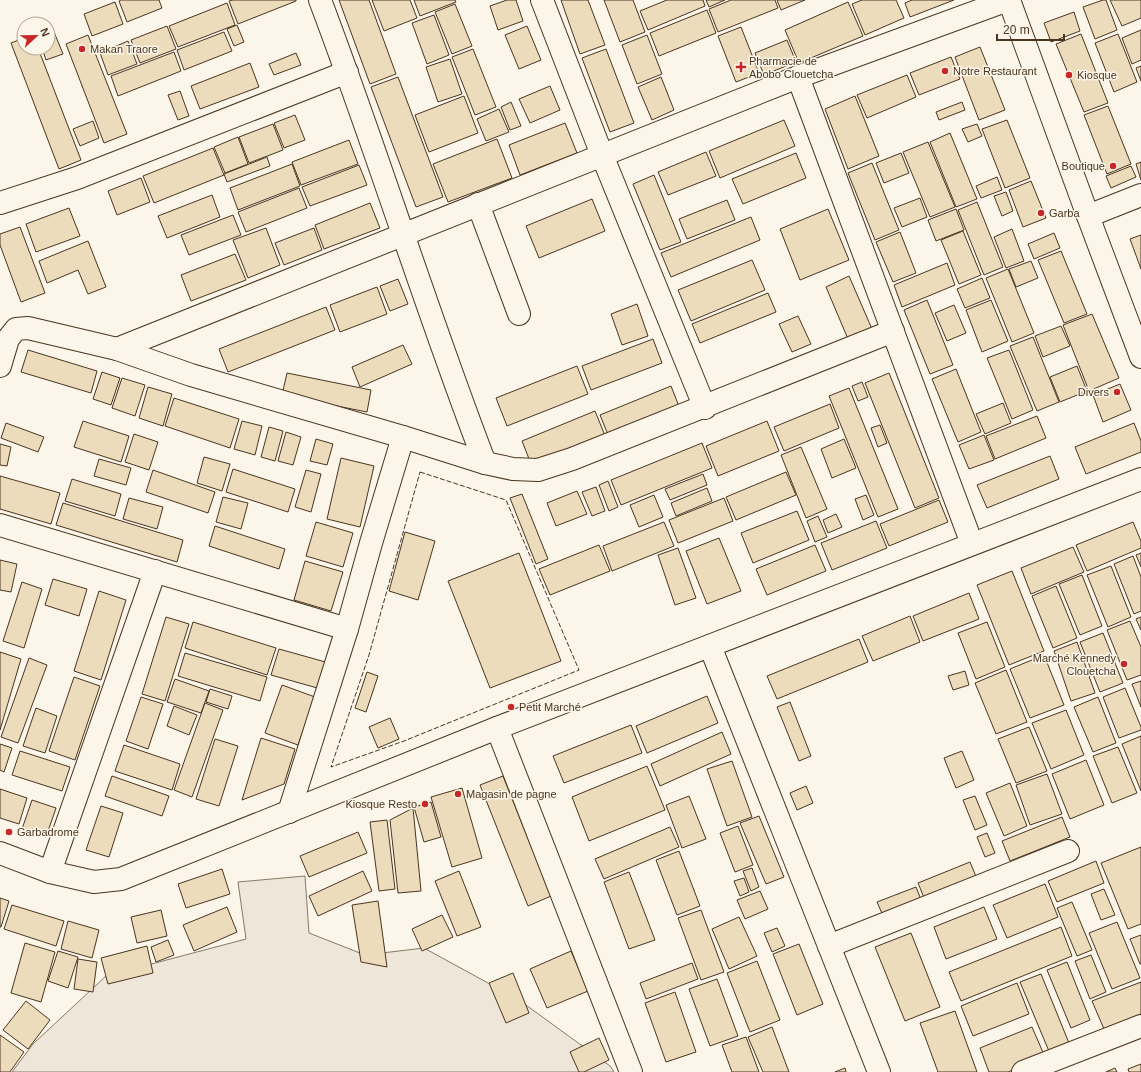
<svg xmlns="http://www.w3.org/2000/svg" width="1141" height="1072" font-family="Helvetica,sans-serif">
<rect width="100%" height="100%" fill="#fbf6e9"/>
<path fill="#ede6d9" stroke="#887966" d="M305 876 309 933 365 955 424 948 519 1000 610 1066 614 1072H12L33 1044 106 976 246 939 238 882Z"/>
<g fill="#ecdcbc" stroke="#4a3520">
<path d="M121 0H159L162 8 127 22 119 1Z"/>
<path d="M233 0H296V1L238 24 229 1Z"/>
<path d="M339 0H369L396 74 370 84Z"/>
<path d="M372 0H410L417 18 384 31Z"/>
<path d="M414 0H455L456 2 420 16Z"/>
<path d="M507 0H516L523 21 498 30 490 6Z"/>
<path d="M561 0H588L605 45 580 54Z"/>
<path d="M604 0H633L645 32 620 42Z"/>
<path d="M667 0H703L705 6 648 30 640 11Z"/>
<path d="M706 0H725L709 7Z"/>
<path d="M731 0H775L778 8 718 32 709 9Z"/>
<path d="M777 0H805L781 10Z"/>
<path d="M862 0H896L904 18 865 35 852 4Z"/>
<path d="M912 0H954L910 17 905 3Z"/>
<path d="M1103 0H1106L1117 30 1095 39 1083 7Z"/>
<path d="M1110 0H1141V18L1122 26Z"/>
<path d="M115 2 123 24 92 36 84 14Z"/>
<path d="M848 2 863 36 799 63 785 30Z"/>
<path d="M227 3 235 25 178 47 169 26Z"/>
<path d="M455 4 472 46 452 54 435 12Z"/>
<path d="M707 10 716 33 659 56 650 33Z"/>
<path d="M1074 12 1080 31 1051 42 1044 23Z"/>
<path d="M434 15 449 55 427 64 412 23Z"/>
<path d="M237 25 244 42 234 46 227 29Z"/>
<path d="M167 26 176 49 140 63 131 40Z"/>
<path d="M527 26 541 60 519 69 505 35Z"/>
<path d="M52 27 63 54 46 60 42 48H48V29Z"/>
<path d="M741 27 759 73 736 82 718 36Z"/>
<path d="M1141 30V60L1132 64 1122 38Z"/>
<path d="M224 32 232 51 184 70 177 50Z"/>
<path d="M1081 34 1108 103 1084 112 1056 44Z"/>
<path d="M1118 34 1137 82 1114 92 1095 43Z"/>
<path d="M88 35 127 134 104 143 66 44Z"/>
<path d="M647 35 662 74 637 84 622 45Z"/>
<path d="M24 38V48H38L81 160 59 169 11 43Z"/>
<path d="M787 40 796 62 764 75 755 53Z"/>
<path d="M128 41 137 64 108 75 100 53Z"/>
<path d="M980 47 1005 110 979 120 955 57Z"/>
<path d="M473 49 496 107 475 115 452 57Z"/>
<path d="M606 49 634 123 610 132 582 58Z"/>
<path d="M174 52 181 71 118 96 111 76Z"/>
<path d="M296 53 301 65 274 75 269 64Z"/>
<path d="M951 57 960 79 919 95 910 73Z"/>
<path d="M450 59 462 94 438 102 426 67Z"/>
<path d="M250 63 259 87 200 109 191 86Z"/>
<path d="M1141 66V81L1136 68Z"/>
<path d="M907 75 916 97 867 118 857 95Z"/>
<path d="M398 77 443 197 416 207 371 87Z"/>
<path d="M661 77 674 110 652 120 638 87Z"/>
<path d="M550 86 560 110 530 123 519 99Z"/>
<path d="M180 91 189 116 178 120 168 95Z"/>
<path d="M464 96 478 133 429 152 415 115Z"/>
<path d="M855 96 879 156 848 169 825 109Z"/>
<path d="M511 102 521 126 510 130 501 107Z"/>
<path d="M962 102 965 110 939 120 936 112Z"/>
<path d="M1108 106 1131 164 1107 174 1084 115Z"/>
<path d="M499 109 509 132 486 141 477 119Z"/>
<path d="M295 115 305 140 284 148 274 123Z"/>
<path d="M784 120 795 146 720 178 709 151Z"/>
<path d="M1007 120 1030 178 1005 188 982 129Z"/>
<path d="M93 121 99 138 80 146 73 129Z"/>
<path d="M565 123 577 153 520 175 509 145Z"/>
<path d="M273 124 283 150 249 163 239 137Z"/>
<path d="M977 124 982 136 968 142 962 129Z"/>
<path d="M950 133 977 199 956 207 930 142Z"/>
<path d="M238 137 248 164 225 173 214 147Z"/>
<path d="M497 139 512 178 448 202 433 164Z"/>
<path d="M349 140 358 164 301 185 292 162Z"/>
<path d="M928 142 955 207 930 217 903 152Z"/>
<path d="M213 148 224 175 154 203 143 176Z"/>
<path d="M706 152 716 176 668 195 658 172Z"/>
<path d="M796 153 806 178 743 204 732 179Z"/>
<path d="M901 153 909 173 884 183 876 163Z"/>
<path d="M267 157 270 166 227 182 224 174Z"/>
<path d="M1141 162V180L1136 164Z"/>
<path d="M872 163 899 230 875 240 848 173Z"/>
<path d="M292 164 300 186 238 210 230 188Z"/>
<path d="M359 165 367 185 310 206 302 187Z"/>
<path d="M1131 166 1136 177 1111 188 1106 176Z"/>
<path d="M654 175 681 242 660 250 633 184Z"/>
<path d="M997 177 1002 190 981 198 976 186Z"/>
<path d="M141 178 150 202 117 215 108 191Z"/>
<path d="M1031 181 1046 218 1023 227 1009 190Z"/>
<path d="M299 188 307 208 246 232 238 212Z"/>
<path d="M1006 192 1013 211 1002 216 994 196Z"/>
<path d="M212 195 220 217 167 238 158 216Z"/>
<path d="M920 198 927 217 902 227 894 208Z"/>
<path d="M592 199 605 231 539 258 526 226Z"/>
<path d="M727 200 735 220 687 239 679 219Z"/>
<path d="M977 202 1003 267 984 275 958 210Z"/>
<path d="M370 203 380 228 324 249 315 225Z"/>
<path d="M69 208 80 236 36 252 26 224Z"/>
<path d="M828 209 849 260 800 280 780 229Z"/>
<path d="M956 209 964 230 936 241 928 220Z"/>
<path d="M233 215 241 235 189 255 181 235Z"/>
<path d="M751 217 760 240 671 277 661 253Z"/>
<path d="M20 227 45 293 21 302 0 245V234Z"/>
<path d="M266 228 280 265 248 278 233 240Z"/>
<path d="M314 228 322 250 284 265 275 243Z"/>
<path d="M1012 229 1024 261 1006 268 994 237Z"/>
<path d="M963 231 981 275 959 284 941 240Z"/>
<path d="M900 232 916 273 893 282 876 242Z"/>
<path d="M1054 233 1060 248 1034 259 1028 244Z"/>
<path d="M1141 235V269L1130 239Z"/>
<path d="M88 241 106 287 88 294 78 270 47 283 39 261Z"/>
<path d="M1061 251 1087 314 1064 323 1038 260Z"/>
<path d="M235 254 246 280 191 301 181 275Z"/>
<path d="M752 260 765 290 691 321 678 290Z"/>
<path d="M1031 261 1038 278 1016 287 1009 269Z"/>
<path d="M947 263 955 285 902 307 894 285Z"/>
<path d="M1008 269 1034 333 1012 342 986 278Z"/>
<path d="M849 276 872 329 848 339 826 287Z"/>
<path d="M982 278 990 298 965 308 957 289Z"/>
<path d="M398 279 408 304 390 311 380 286Z"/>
<path d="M377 287 387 314 340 332 330 305Z"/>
<path d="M768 293 776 312 700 343 692 324Z"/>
<path d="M927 300 953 365 930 374 904 310Z"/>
<path d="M991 300 1008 341 982 352 966 310Z"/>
<path d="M637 304 648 336 622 345 611 314Z"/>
<path d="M954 305 966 333 947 341 935 313Z"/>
<path d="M326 307 335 330 228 372 219 349Z"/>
<path d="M1092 314 1119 378 1089 391 1063 325Z"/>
<path d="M798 316 811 344 792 352 779 324Z"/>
<path d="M1061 326 1070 346 1043 357 1035 336Z"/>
<path d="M1033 337 1059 402 1037 411 1010 346Z"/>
<path d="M653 339 662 363 591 390 582 366Z"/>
<path d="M403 345 412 364 360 387 352 367Z"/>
<path d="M28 350 97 371 91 393 21 372Z"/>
<path d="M1009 350 1033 410 1012 419 987 358Z"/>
<path d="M577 366 588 394 507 426 496 398Z"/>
<path d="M1077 366 1087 391 1060 402 1050 377Z"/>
<path d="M956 369 981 432 958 442 932 379Z"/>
<path d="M102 372 120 378 111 405 93 399Z"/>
<path d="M287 373 371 390 367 412 282 395Z"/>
<path d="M889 373 939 498 915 508 865 383Z"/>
<path d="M122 378 145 385 135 416 112 408Z"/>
<path d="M862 382 868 397 858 401 852 386Z"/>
<path d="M1120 384 1131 410 1103 422 1093 395Z"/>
<path d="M671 386 680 409 609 437 600 415Z"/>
<path d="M148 387 172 394 163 426 139 418Z"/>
<path d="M849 388 898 509 878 517 829 396Z"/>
<path d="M174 398 239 419 230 448 165 426Z"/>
<path d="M1003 403 1011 423 985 434 976 414Z"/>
<path d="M830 404 839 428 784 451 774 427Z"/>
<path d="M595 411 606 438 533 469 522 441Z"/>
<path d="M1037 416 1046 438 995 459 986 436Z"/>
<path d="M83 421 129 436 121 462 74 447Z"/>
<path d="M242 421 262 426 255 455 234 449Z"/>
<path d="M767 421 779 451 718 476 706 446Z"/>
<path d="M6 423 44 437 38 452 1 438Z"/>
<path d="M1134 423 1141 441V452L1086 474 1075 447Z"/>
<path d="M880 425 887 443 878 447 871 428Z"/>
<path d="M269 427 283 431 275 461 261 457Z"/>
<path d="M286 432 301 437 293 465 278 461Z"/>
<path d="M134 434 158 442 149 470 125 462Z"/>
<path d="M984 435 994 460 969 469 959 445Z"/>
<path d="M316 439 333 444 327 465 310 461Z"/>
<path d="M844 439 856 468 832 478 821 449Z"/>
<path d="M702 443 712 468 621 505 611 480Z"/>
<path d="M0 444 11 447 7 466 0 465Z"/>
<path d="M801 447 827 509 806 518 781 455Z"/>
<path d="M1050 456 1059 479 987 508 977 485Z"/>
<path d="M204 457 230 464 222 491 197 483Z"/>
<path d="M341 458 374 466 360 527 327 519Z"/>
<path d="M99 459 131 468 126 485 94 476Z"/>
<path d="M233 469 295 489 288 512 226 492Z"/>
<path d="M153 470 215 492 208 513 146 492Z"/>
<path d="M306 470 321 474 311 512 295 507Z"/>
<path d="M786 472 796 495 736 520 726 497Z"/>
<path d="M703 474 707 485 670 500 665 489Z"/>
<path d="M0 476 60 493 51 524 0 509Z"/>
<path d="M72 479 121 494 115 516 65 501Z"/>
<path d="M608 481 618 507 609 511 599 485Z"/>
<path d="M596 487 605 511 592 516 582 492Z"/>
<path d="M707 488 712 501 676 516 671 503Z"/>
<path d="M577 491 587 514 556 526 547 503Z"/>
<path d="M522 494 548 559 536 564 510 498Z"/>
<path d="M654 495 663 517 639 527 630 505Z"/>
<path d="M866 495 874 515 863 520 855 499Z"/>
<path d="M223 497 248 503 241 529 216 522Z"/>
<path d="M129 498 163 507 157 529 123 519Z"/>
<path d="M724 498 733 521 678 543 669 520Z"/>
<path d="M939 500 948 522 889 546 880 524Z"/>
<path d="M63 503 183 540 177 562 56 525Z"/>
<path d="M797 511 809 540 753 563 741 533Z"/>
<path d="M836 514 842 527 828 533 823 520Z"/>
<path d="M818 516 827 537 815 542 807 521Z"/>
<path d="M876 521 887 548 832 570 821 543Z"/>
<path d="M316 522 353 533 343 567 306 556Z"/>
<path d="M664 522 674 546 612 571 603 546Z"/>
<path d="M1133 522 1141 541V548L1087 571 1076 545Z"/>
<path d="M215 526 285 549 279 569 209 546Z"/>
<path d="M405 532 435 541 418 600 389 591Z"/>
<path d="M719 538 741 591 707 604 686 551Z"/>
<path d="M599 545 610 571 550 595 539 569Z"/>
<path d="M815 545 826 571 767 595 756 569Z"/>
<path d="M1073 547 1084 572 1031 594 1021 568Z"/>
<path d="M678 548 696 598 675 605 658 555Z"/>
<path d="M519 553 561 661 490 688 448 581Z"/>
<path d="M1141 553V567L1136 555Z"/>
<path d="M1133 556 1141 577V611L1134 614 1114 564Z"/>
<path d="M0 560 17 564 11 592 0 590Z"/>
<path d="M305 561 343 572 331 611 294 600Z"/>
<path d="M1111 566 1131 617 1108 627 1087 575Z"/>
<path d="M1012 571 1044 651 1009 665 977 585Z"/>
<path d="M1082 575 1102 626 1080 635 1059 584Z"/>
<path d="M53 579 87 589 79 616 45 605Z"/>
<path d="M22 582 42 589 24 648 3 641Z"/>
<path d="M1056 586 1077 638 1053 648 1032 596Z"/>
<path d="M99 591 126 600 101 680 74 671Z"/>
<path d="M969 593 979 619 923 641 913 616Z"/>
<path d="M910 616 920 642 873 661 862 636Z"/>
<path d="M166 617 189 624 165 701 142 694Z"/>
<path d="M1141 617V630L1136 619Z"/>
<path d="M1130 621 1141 647V675L1127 680 1107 630Z"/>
<path d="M193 622 276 648 267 675 185 648Z"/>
<path d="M987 622 1005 667 976 679 958 633Z"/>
<path d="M1103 633 1123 683 1100 692 1080 642Z"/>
<path d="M859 639 868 662 777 699 767 676Z"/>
<path d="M1077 642 1095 693 1071 701 1054 651Z"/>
<path d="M279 649 329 663 321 689 271 675Z"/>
<path d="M0 652 21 659 0 730Z"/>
<path d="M185 653 267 677 260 701 178 676Z"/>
<path d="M1044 655 1064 705 1030 718 1010 669Z"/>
<path d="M29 658 47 665 18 743 1 737Z"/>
<path d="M1006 670 1027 722 996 734 975 683Z"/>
<path d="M965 671 969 685 953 690 948 676Z"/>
<path d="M367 672 378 676 366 712 355 708Z"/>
<path d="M74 677 100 686 75 760 49 751Z"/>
<path d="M175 679 209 691 201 713 167 702Z"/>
<path d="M1141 681V707L1132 684Z"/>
<path d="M282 685 315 697 298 745 265 733Z"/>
<path d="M1125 688 1141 727V730L1119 738 1103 697Z"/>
<path d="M210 689 232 696 228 709 206 702Z"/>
<path d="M707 696 718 723 647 753 636 726Z"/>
<path d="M141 697 163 704 148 749 126 741Z"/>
<path d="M1098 697 1116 743 1093 752 1074 707Z"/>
<path d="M790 702 811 756 799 761 777 707Z"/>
<path d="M205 703 223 710 192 797 174 790Z"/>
<path d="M174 706 197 715 189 735 167 726Z"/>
<path d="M36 708 57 716 45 753 23 746Z"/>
<path d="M1066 710 1084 755 1051 769 1032 723Z"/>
<path d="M390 718 399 739 378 748 369 727Z"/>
<path d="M631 725 642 753 564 783 553 756Z"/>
<path d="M1029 727 1047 771 1016 783 998 739Z"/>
<path d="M722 732 731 754 660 786 651 764Z"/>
<path d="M1141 736V791L1122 744Z"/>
<path d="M261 738 295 749 284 784 242 800Z"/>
<path d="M215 739 238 746 219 806 196 799Z"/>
<path d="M0 744 12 748 4 772 0 770Z"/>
<path d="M124 745 180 764 172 790 115 771Z"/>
<path d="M1118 747 1137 793 1112 803 1093 756Z"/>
<path d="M20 751 70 767 62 791 12 775Z"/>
<path d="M962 751 974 780 956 788 944 758Z"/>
<path d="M1086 760 1104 805 1070 819 1052 774Z"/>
<path d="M732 761 752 817 727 826 707 769Z"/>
<path d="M647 766 665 810 589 841 572 797Z"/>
<path d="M1047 774 1062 814 1030 825 1016 785Z"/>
<path d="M112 776 169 796 162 816 105 796Z"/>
<path d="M503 776 551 896 528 906 480 785Z"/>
<path d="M1010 783 1027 826 1004 836 986 793Z"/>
<path d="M806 786 813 803 797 810 790 793Z"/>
<path d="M462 788 482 858 452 867 431 797Z"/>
<path d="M0 789 27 798 19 824 0 818Z"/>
<path d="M689 796 706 839 682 848 666 805Z"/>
<path d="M975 796 987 825 975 830 963 800Z"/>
<path d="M32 800 56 808 46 837 22 829Z"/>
<path d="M431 802 441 837 424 842 414 807Z"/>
<path d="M101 806 123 813 109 857 86 850Z"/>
<path d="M413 808 421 891 398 893 390 820Z"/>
<path d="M759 816 784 877 766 884 740 823Z"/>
<path d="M1062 817 1070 837 1010 861 1002 841Z"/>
<path d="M387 820 395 889 379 891 370 822Z"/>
<path d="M738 826 753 865 735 872 720 833Z"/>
<path d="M670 827 679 847 604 879 595 859Z"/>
<path d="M358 832 367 853 309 877 300 856Z"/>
<path d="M987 833 995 853 985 857 977 837Z"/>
<path d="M1141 847V924L1128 929 1101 863Z"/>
<path d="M679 851 700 906 677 915 656 860Z"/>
<path d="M1096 861 1104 883 1057 902 1048 881Z"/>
<path d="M970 862 977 879 925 900 918 883Z"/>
<path d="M752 868 759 887 751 891 743 871Z"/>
<path d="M222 869 230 894 186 908 178 884Z"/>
<path d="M363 871 372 891 318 916 309 896Z"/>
<path d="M459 871 481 927 457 936 435 881Z"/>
<path d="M629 872 655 940 629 949 604 882Z"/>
<path d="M744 878 749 892 740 896 734 881Z"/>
<path d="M1045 884 1058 917 1007 938 993 905Z"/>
<path d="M916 887 922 902 884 918 877 902Z"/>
<path d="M1104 889 1115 915 1101 920 1091 894Z"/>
<path d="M760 891 768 909 745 919 737 900Z"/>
<path d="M0 898 9 901 1 927H0Z"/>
<path d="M378 901 387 967 361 962 352 905Z"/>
<path d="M1072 902 1092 950 1077 956 1057 908Z"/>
<path d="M12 905 64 921 56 946 4 929Z"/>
<path d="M227 907 237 932 194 951 183 925Z"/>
<path d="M984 907 997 939 946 959 934 927Z"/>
<path d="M161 910 167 936 137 943 131 917Z"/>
<path d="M701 910 724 972 701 980 678 918Z"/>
<path d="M442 915 453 937 422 951 412 929Z"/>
<path d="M739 917 757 956 729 969 712 929Z"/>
<path d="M68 921 99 930 92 958 61 949Z"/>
<path d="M1117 922 1140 978 1112 989 1089 933Z"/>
<path d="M1061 927 1072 956 961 1001 949 972Z"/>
<path d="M777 928 785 946 772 952 764 933Z"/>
<path d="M911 933 940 1007 905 1021 875 947Z"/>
<path d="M1141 935V964H1140L1130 939Z"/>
<path d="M168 940 174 955 156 962 151 947Z"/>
<path d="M25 943 55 952 41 1002 11 993Z"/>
<path d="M799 944 823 1004 797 1015 773 954Z"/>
<path d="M147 946 153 973 108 984 101 958Z"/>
<path d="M58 951 78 957 68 988 48 981Z"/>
<path d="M571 951 588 991 547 1008 530 969Z"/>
<path d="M1091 955 1106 992 1090 999 1075 961Z"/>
<path d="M78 959 97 962 93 992 74 989Z"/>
<path d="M757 961 780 1020 750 1032 727 973Z"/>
<path d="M1067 962 1090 1020 1071 1028 1047 970Z"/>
<path d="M692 963 698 979 646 999 640 983Z"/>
<path d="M513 973 529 1013 506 1023 489 983Z"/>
<path d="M1041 974 1071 1048 1051 1056 1020 982Z"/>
<path d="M717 979 738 1036 710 1046 689 989Z"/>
<path d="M1141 982V1014L1104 1029 1092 1001Z"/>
<path d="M1017 983 1029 1014 973 1036 961 1006Z"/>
<path d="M675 992 696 1052 666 1062 645 1003Z"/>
<path d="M26 1001 50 1020 28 1049 3 1030Z"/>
<path d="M955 1011 977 1072H938L920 1023Z"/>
<path d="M772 1027 789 1072H763L748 1037Z"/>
<path d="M1032 1027 1045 1057 1008 1072H989L980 1048Z"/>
<path d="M0 1035 24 1052 10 1072H0Z"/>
<path d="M746 1037 759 1072H732L722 1045Z"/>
<path d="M599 1038 609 1060 584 1072H579L570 1052Z"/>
<path d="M1141 1064V1072H1129L1128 1069Z"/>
<path d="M845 1068 846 1072H835Z"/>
<path d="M1115 1068 1117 1072H1106Z"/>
</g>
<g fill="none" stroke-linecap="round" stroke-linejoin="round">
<g stroke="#4a3520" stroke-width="24">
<g id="minor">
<path d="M320 0C378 153 426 310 485 463"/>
<path d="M542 0 602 155 705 408"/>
<path d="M1009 0 1088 216 1141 357"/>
<path d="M798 77 972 544"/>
<path d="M0 203 77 178 347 72"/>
<path d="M478 204 519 314"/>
<path d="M1088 216 1141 195"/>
<path d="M117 349 798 77 1008 0"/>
<path d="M0 366 8 339 16 329 28 328 117 349 191 375 403 437 485 463 513 469 538 470 572 459 893 331"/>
<path d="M0 525 347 629"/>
<path d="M710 646 879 1072"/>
<path d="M497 728 631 1072"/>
<path d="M289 812 347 629 371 543 403 437"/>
<path d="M0 853 50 872 94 882 121 879 497 728 1141 479"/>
<path d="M50 872 155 571"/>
<path d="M829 946 1068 851"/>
<path d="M1023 1072 1141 1026"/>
</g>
</g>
<use href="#minor" stroke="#fbf6e9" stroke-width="22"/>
<path stroke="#4a3520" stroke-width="1" stroke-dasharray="5 2" stroke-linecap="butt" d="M420 472 506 500 579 670 404 741 331 767 369 655Z"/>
</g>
<g fill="#c62828" stroke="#fbf6e9" stroke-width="1.5">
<circle cx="82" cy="49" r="4"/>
<path d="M739 61h4v4h4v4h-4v4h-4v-4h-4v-4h4z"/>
<circle cx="945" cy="71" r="4"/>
<circle cx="1069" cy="75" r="4"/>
<circle cx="1113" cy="166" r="4"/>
<circle cx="1041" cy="213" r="4"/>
<circle cx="1117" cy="392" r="4"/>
<circle cx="1124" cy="664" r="4"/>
<circle cx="511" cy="707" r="4"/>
<circle cx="458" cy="794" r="4"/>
<circle cx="425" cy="804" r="4"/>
<circle cx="9" cy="832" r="4"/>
</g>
<g text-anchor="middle" stroke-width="3" stroke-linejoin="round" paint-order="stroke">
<g font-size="11" fill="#4a3520" stroke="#fbf6e9" text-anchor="start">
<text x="90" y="53">Makan Traore</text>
<text x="749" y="65">Pharmacie de<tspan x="749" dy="13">Abobo Clouetcha</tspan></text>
<text x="953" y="75">Notre Restaurant</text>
<text x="1077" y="79">Kiosque</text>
<text x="1105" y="170" text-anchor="end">Boutique</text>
<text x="1049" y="217">Garba</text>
<text x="1109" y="396" text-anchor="end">Divers</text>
<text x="1116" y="662" text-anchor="end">Marché Kennedy<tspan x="1116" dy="13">Clouetcha</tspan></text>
<text x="519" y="711">Petit Marché</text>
<text x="466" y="798">Magasin de pagne</text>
<text x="417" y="808" text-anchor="end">Kiosque Resto</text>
<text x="17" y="836">Garbadrome</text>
</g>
</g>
<g transform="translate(36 36) rotate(68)"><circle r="19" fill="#fbf6e9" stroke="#b4a999"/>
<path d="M0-3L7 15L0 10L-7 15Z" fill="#c62828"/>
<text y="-6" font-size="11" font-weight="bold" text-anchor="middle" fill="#4a3520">N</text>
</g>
<path d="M997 34v6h67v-6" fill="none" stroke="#4a3520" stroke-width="2"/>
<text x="1003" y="34" font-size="12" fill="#4a3520" stroke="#fbf6e9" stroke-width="3" paint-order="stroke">20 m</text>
</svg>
